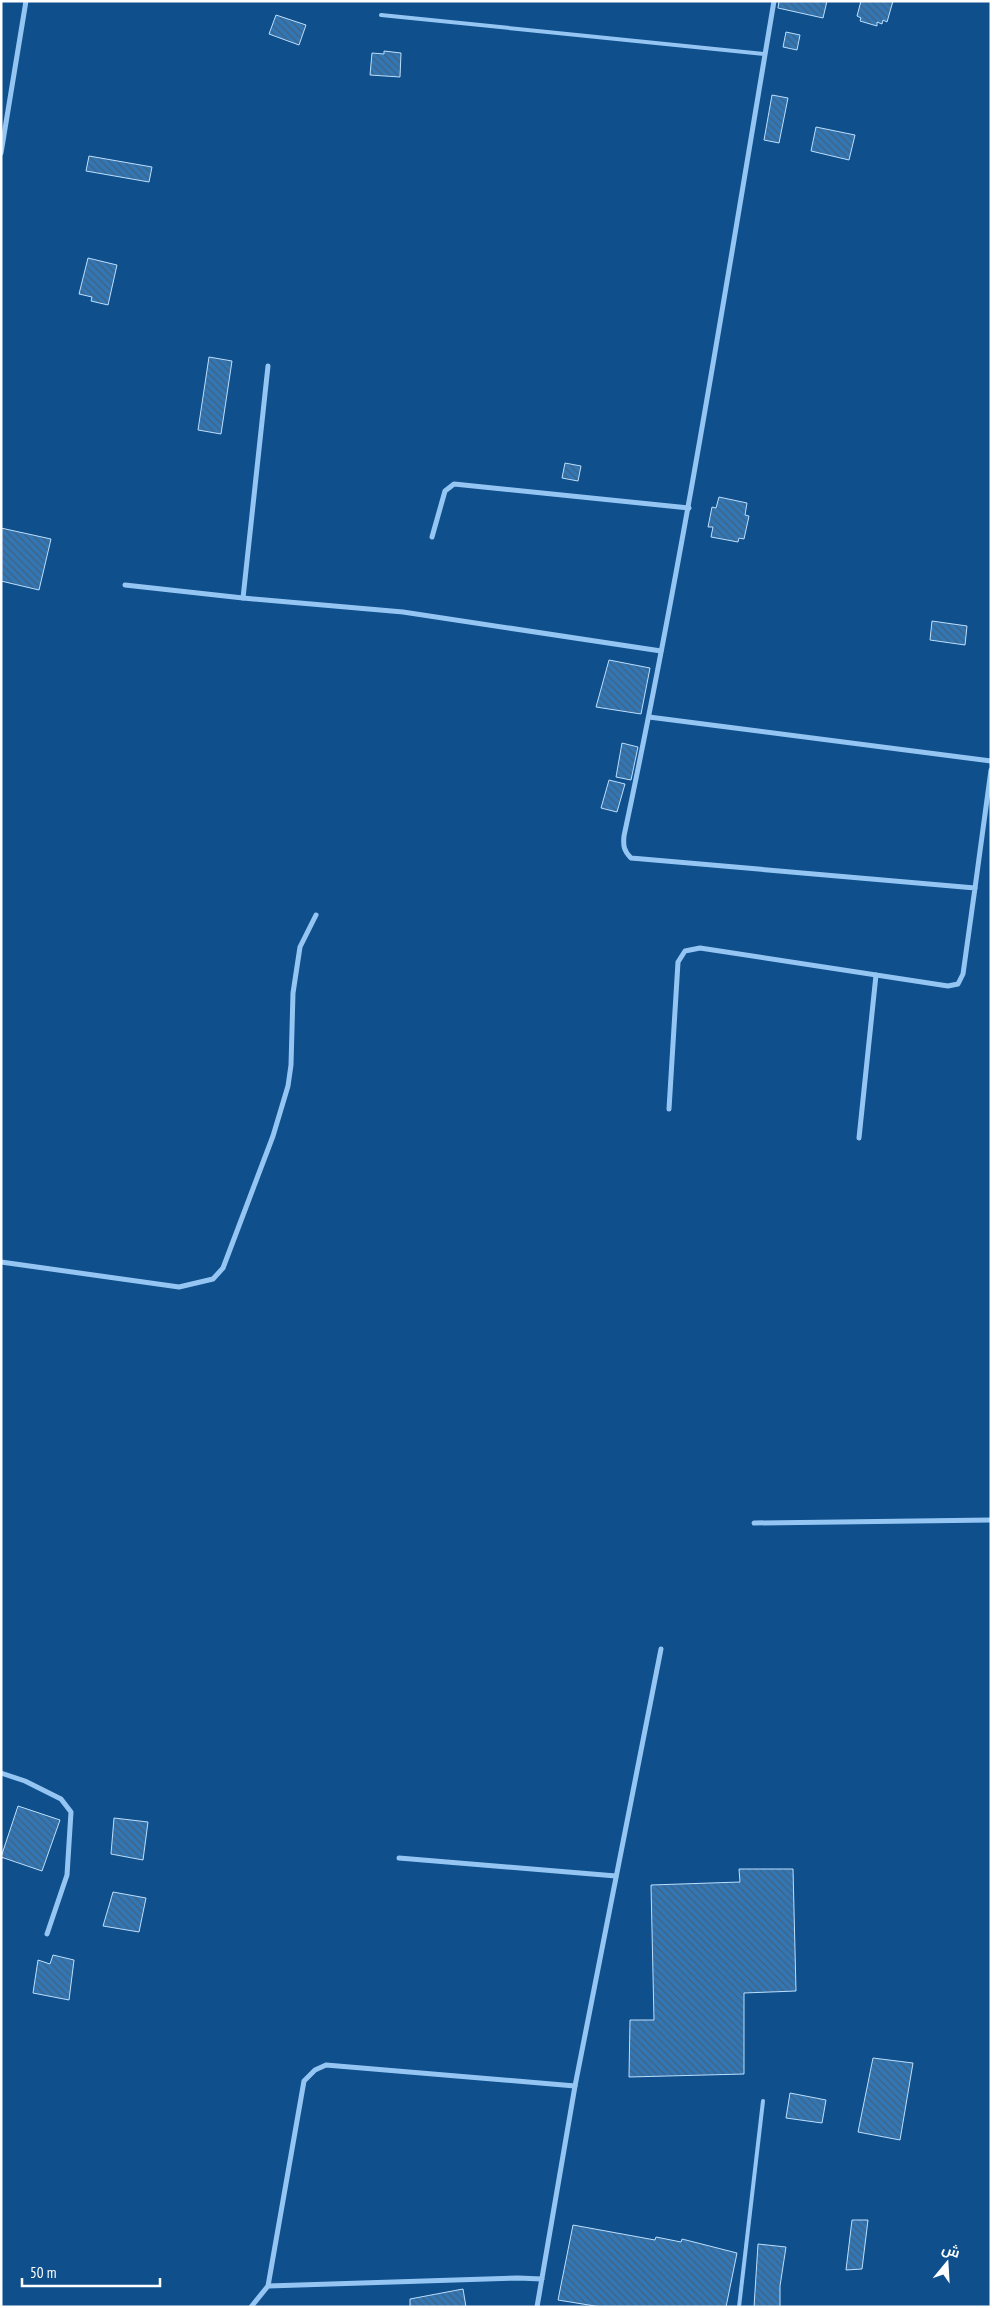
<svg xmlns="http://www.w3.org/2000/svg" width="992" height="2308" font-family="'PT Sans Narrow',Cairo,sans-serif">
<defs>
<pattern id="building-back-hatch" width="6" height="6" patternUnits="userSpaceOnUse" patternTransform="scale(1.25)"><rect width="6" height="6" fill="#3376b4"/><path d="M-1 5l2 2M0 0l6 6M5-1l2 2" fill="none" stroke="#406180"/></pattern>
</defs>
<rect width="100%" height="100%" fill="#0f4f8c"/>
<g fill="url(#building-back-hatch)" stroke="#bcdffe">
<path d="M779 1H827L823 18 778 8Z"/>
<path d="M861 1H893L887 22 883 20 882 24 877 22V26L860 21 861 18 857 16Z"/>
<path d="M276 15 306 25 299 45 269 34Z"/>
<path d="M786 32 800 35 797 50 783 47Z"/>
<path d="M384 51 401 53 400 77 370 75 372 53 384 54Z"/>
<path d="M772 95 788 98 779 143 764 140Z"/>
<path d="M816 127 855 135 849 160 811 151Z"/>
<path d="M89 156 152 167 149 182 86 171Z"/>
<path d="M88 258 117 265 108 305 91 301 92 297 79 294Z"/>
<path d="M209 357 232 361 221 434 198 430Z"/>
<path d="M565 463 581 466 578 481 562 478Z"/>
<path d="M719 497 747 503 745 515 749 516 744 539 739 538 738 542 711 537 713 527H708L712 507 716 508Z"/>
<path d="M1 528 51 539 39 590 1 581Z"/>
<path d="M932 621 967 626 965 645 930 640Z"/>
<path d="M609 660 650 668 641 714 596 707Z"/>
<path d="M622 743 638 747 631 780 616 777Z"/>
<path d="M609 780 625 784 617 812 601 808Z"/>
<path d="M18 1806 60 1820 42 1871 1 1857Z"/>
<path d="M114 1818 148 1822 143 1860 111 1854Z"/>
<path d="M739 1869H793L796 1991 744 1993V2074L629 2077 630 2020H654L651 1885 740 1882Z"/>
<path d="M113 1892 146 1898 139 1932 103 1926Z"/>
<path d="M53 1955 74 1960 69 2000 33 1993 38 1960 50 1964Z"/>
<path d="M873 2058 913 2063 900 2140 858 2132Z"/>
<path d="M790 2093 826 2100 822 2123 786 2118Z"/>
<path d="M852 2220H868L862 2269 846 2270Z"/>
<path d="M573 2225 655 2240 656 2237 681 2242 682 2239 737 2253 726 2307H601L558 2300Z"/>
<path d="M758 2244 786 2247 780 2286V2307H754Z"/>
<path d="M463 2289 466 2307H410V2299Z"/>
</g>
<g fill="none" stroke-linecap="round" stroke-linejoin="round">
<g stroke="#95c6f3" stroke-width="4">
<path d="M381 15 765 54"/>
<path d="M739 2307 763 2101"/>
</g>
<g stroke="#95c6f3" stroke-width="5">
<path d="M1 153 26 1"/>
<path d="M432 537 445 491 454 484 689 508"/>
<path d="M125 585 243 598 403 612 661 651"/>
<path d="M243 598 268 366"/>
<path d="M649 717 991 761"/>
<path d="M975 888 991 770"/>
<path d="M669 1109 678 962 685 951 700 948 948 986 958 984 963 974 975 888 631 858C624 851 623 846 624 836 683 559 727 280 774 1"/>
<path d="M859 1138 876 975"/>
<path d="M1 1262 179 1287 213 1279 223 1268 273 1136 288 1086 291 1065 293 993 300 947 316 915"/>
<path d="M754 1523 991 1520"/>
<path d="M1 1773 25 1781 61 1799 71 1812 67 1875 47 1934"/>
<path d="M399 1858 616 1876"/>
<path d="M268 2286 518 2278 542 2279"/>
<path d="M251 2307 268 2286 304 2081 315 2070 326 2065 575 2086"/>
<path d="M537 2307 575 2086 661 1649"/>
</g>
</g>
<rect width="992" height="2308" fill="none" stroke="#ffffff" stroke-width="5"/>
<g transform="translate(947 2263) rotate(18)" stroke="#0f4f8c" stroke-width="4" paint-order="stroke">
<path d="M0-4L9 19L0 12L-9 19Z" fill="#ffffff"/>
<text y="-8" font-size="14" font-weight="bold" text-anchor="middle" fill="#ffffff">ش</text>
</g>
<path d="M22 2278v8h138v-8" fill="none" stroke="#ffffff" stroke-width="2.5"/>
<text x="30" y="2278" font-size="15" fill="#ffffff" stroke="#0f4f8c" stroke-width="4" paint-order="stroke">50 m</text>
</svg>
